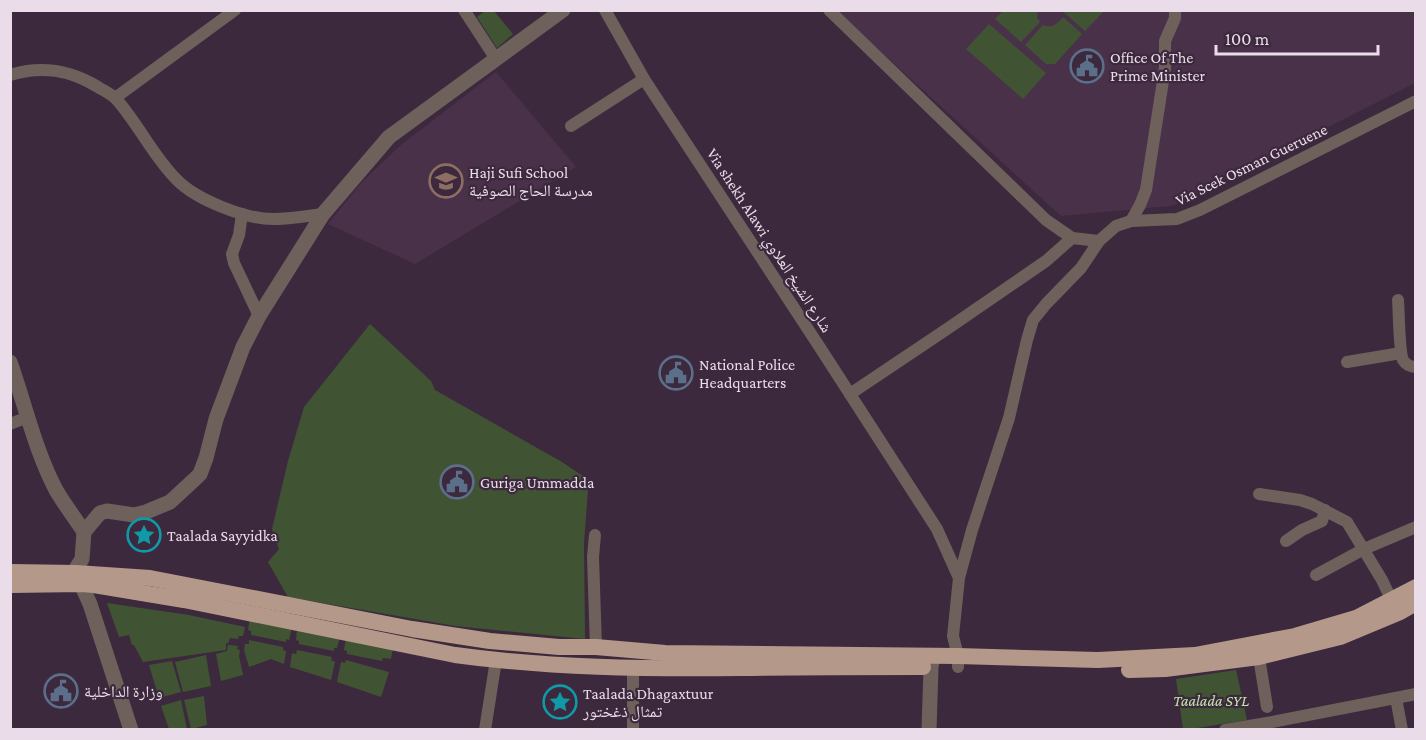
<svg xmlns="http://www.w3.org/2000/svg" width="1426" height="740" font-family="'Crimson Pro','Noto Naskh Arabic',serif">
<rect width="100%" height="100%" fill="#3d293d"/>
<g fill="#4a314a">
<path d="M839 11H1415V83L1174 205 1169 206 1061 216 867 39Z"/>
<path d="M496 72 576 167 415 264 328 224 362 182 402 144Z"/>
</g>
<g fill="#405434">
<path d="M486 10 494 11 513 34 497 48 477 17Z"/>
<path d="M1003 11H1038L1037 17 1040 22 1021 42 995 19Z"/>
<path d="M1062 11H1104L1085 31Z"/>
<path d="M1063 17 1082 34 1055 64H1046L1025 45 1043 25C1052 29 1057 24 1063 17Z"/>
<path d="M989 24 1046 73 1023 99 966 49Z"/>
<path d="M370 324 431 381 435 390 562 462 595 484 588 489 584 543 585 639 455 626 288 597 268 562 279 549 272 529 288 461 304 407Z"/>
<path d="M107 603 189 615 245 627 243 636H239L238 639 230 638 228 643H226V650L143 662 134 645H132L129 635 119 637Z"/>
<path d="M250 618 292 627 289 640 286 639V642L251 635V631L248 630Z"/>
<path d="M297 629 340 637 337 648H334V651L299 644V641L296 640Z"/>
<path d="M346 638 393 648 391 659 383 658 382 661 347 654V651L344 650Z"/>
<path d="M249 640 283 647V650L286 651 284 664 271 659 249 667 244 650 245 644H249Z"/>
<path d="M228 645 238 646 237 649 240 650 239 656 243 675 221 681 216 654 227 651Z"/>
<path d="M297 650 332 657 331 660 335 662 331 680 290 667 292 653 296 654Z"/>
<path d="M206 655 211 686 183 692 175 662Z"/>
<path d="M346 660 389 672 381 697 337 682 341 662 345 663Z"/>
<path d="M172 661 181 692 159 698 149 665Z"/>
<path d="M1236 670 1247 720 1191 729H1183L1176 679Z"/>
<path d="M204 696 207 725 191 729 184 700Z"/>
<path d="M181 700 187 729H169L161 706Z"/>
</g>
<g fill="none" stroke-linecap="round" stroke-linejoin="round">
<g stroke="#6e615b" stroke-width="12">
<path d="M464 10 496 59"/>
<path d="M605 10 644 79 817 343 937 529 959 578 953 636 958 656V667"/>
<path d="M829 10 1046 220 1072 238 1099 241"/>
<path d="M10 75C42 65 70 70 98 87 104 91 112 94 117 100 139 125 153 156 177 180 197 200 245 219 273 219 289 219 306 216 323 214"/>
<path d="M115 98 235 10"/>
<path d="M571 126 644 79"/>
<path d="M242 214 239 235 232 254 234 263 259 316"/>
<path d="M1131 221 1140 205 1146 190 1165 68V41L1175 18V10"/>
<path d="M1398 300C1399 312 1399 352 1403 360 1406 365 1410 367 1416 367"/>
<path d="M1347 362 1401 353"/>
<path d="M850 394 947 329 1046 261 1072 238"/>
<path d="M10 424 28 417"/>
<path d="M1259 494 1300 500 1312 504 1347 522 1382 580 1391 599"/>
<path d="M595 535 593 557 596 647"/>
<path d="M1286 541 1302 530 1322 521 1325 510"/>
<path d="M1316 575 1364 549 1416 527"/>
<path d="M959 578 972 530 1009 418 1027 340 1033 320 1046 304 1081 268 1099 241 1116 226 1131 221 1177 219 1200 210 1416 101"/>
<path d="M1258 651 1267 707"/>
<path d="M633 667V730"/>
<path d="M1396 698 1402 730"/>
<path d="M485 730 496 660"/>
<path d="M1225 730 1267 723 1416 694"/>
</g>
<g stroke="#6e615b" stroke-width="15">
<path d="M10 362C25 404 35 450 56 490 64 504 75 518 84 532"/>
<path d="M84 532 100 513 107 511 134 515 146 512 170 502 196 478 200 474 206 458 216 419 243 347 259 316 323 214 389 137 563 10"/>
<path d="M84 532 82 559 77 567 76 573 90 604 131 730"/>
<path d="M929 730 931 667 933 656"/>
</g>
<g stroke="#b4998a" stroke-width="16">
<path d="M10 572 76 573 150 578 412 629 490 641 559 647H596L665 653 958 656 1098 660 1195 655 1295 636 1356 618 1416 587"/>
<path d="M10 585 82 584 94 585 184 600 455 655C550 668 646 669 741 668 802 667 863 667 923 667"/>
<path d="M1129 670 1165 669 1259 657 1340 637 1400 612 1416 603"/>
</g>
</g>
<defs>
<g id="civic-ring" transform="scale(1.725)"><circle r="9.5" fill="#3d293d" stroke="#5c6f8a" stroke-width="1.5"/><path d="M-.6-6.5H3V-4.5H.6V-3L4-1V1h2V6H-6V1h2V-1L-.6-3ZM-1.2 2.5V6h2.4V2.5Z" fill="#5c6f8a"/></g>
<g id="school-ring" transform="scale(1.725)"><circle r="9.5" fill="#3d293d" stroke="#8d6e63" stroke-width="1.5"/><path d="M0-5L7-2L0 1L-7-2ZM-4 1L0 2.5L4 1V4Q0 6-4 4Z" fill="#8d6e63"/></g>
<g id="sight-ring" transform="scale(1.725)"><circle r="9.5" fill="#3d293d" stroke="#0f9aa8" stroke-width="1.5"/><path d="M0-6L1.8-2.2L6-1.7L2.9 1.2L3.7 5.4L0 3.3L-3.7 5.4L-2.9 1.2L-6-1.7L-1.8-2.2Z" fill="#0f9aa8"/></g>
</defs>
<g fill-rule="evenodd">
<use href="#civic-ring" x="1087" y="66"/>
<use href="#school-ring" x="446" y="181"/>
<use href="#civic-ring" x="676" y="373"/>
<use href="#civic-ring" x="457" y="482"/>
<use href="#sight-ring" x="144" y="535"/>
<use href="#civic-ring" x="61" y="691"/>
<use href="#sight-ring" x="560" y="702"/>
</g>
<g text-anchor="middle" stroke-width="4.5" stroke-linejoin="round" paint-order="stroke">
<g font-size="16" fill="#eadde9" stroke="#3d293d" text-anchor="start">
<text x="1110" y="63">Office Of The<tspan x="1110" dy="18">Prime Minister</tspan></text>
<text x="469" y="178">Haji Sufi School<tspan x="469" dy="18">مدرسة الحاج الصوفية</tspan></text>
<text x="699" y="370">National Police<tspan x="699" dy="18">Headquarters</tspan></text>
<text x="480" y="488">Guriga Ummadda</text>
<text x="167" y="541">Taalada Sayyidka</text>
<text x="84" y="697">وزارة الداخلية</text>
<text x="583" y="699">Taalada Dhagaxtuur<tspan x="583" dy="18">تمثال ذغختور</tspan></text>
</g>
<g font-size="16" fill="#eadde9" stroke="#3d293d">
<text transform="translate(1251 164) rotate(-26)" y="6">Via Scek Osman Gueruene</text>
<text transform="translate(770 240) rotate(57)" y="6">Via shekh Alawi شارع الشيخ العلاوي</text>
</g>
<g font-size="16" font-style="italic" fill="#c0e5aa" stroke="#3d293d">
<text x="1211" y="706">Taalada SYL</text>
</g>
</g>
<rect width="1426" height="740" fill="none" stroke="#eadde9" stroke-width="24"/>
<path d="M1216 45v9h162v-9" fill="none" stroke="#eadde9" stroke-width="3"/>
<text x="1225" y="45" font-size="18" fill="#eadde9" stroke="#3d293d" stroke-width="4.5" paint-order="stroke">100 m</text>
</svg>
